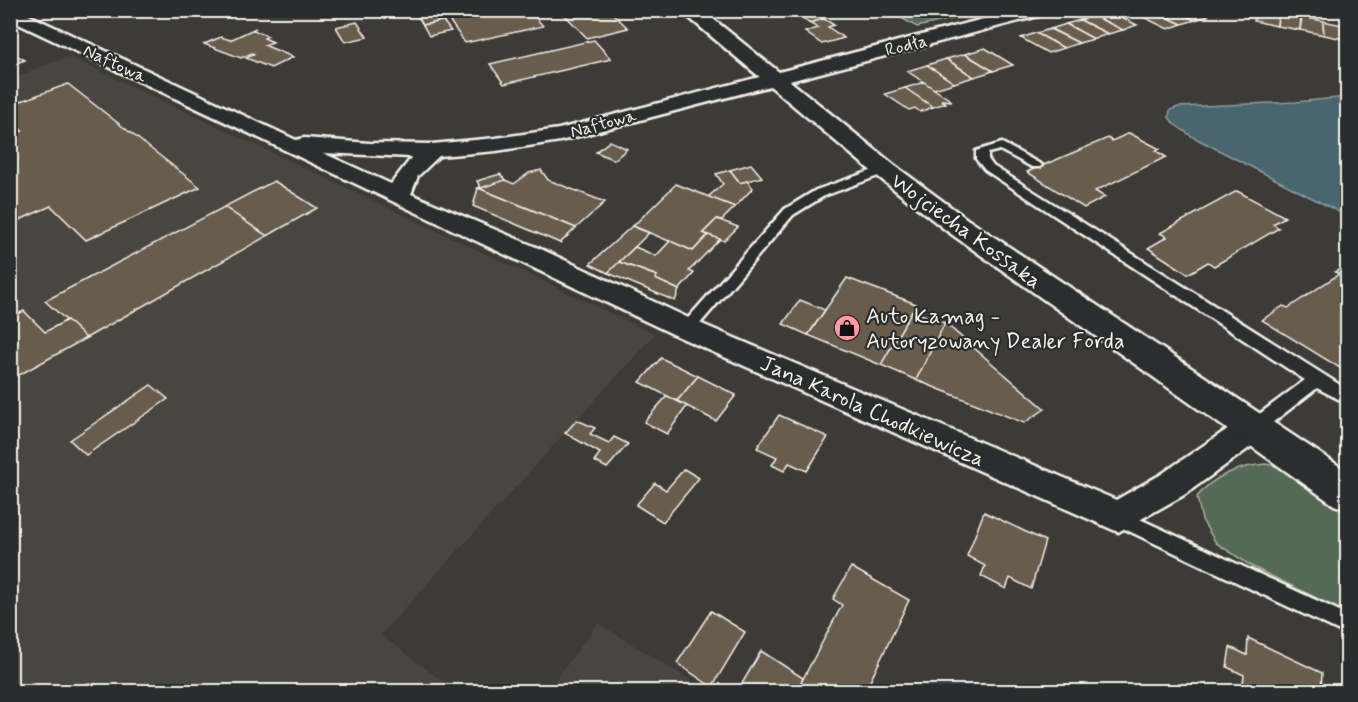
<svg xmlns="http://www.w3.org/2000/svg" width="1358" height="702" font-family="Mynerve,sans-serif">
<rect width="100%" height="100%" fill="#3c3b38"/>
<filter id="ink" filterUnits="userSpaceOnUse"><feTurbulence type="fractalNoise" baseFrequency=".0167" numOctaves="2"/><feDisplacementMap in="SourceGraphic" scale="12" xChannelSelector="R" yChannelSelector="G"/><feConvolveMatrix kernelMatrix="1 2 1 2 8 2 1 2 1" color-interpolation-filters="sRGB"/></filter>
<g filter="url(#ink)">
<g fill="#49453f">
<path d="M68 56 655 334 381 635 456 691 11 692V79Z"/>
<path d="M598 623 708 691H547Z"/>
</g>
<g fill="#556a56" stroke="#a4ae9f" stroke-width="1.5">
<path d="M889 11H987L917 27Z"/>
<path d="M1266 464 1287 469 1347 507V613L1253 567 1216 543 1202 520 1197 497C1213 475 1241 466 1266 464Z"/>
</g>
<path fill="#49656d" stroke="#8d9d9e" stroke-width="1.5" d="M1347 97V216L1193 137 1174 124 1169 117 1170 110 1178 107 1296 102Z"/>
<g fill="#675b4e" stroke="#f4f1e8" stroke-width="1.5">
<path d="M414 10H493L423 25Z"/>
<path d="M493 10H529L543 26 465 43 449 20Z"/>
<path d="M560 10H609L628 28 587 38Z"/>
<path d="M1174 10 1195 20 1182 24 1152 11Z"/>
<path d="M1174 10H1196L1208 16 1195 20Z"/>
<path d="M1255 10 1278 12 1277 26 1254 21Z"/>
<path d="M1152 11 1182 24 1168 29 1139 15Z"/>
<path d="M815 12 824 19 809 23 800 16Z"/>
<path d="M1110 12 1137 25 1123 30 1094 16Z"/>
<path d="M1279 12 1301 17 1300 30 1277 26Z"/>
<path d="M1094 16 1123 30 1108 34 1080 20Z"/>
<path d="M1302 17 1323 21 1324 35 1300 30Z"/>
<path d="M824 19 834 25 828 27 844 38 822 44 805 32 818 28 809 23Z"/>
<path d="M1080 20 1108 34 1094 39 1066 24Z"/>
<path d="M443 21 451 31 429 36 423 25Z"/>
<path d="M1323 21 1347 26 1348 40 1324 35Z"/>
<path d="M357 22 367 37 345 42 336 27Z"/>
<path d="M1066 24 1094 39 1079 43 1051 29Z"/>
<path d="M256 28 253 30 268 36 264 38 273 42 264 45 293 57 271 68 246 58 254 54 252 53 241 58 204 44 221 37 230 40Z"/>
<path d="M1051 29H1050L1079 43 1064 48 1036 33Z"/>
<path d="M1036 33 1064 48 1048 53 1021 38Z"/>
<path d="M594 40 611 59 504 84 490 64Z"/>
<path d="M985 48 1013 65 993 71 965 54Z"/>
<path d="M10 52 25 60 10 65Z"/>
<path d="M965 54 993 71 974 77 946 59Z"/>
<path d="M946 59 974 77 954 83 927 65Z"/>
<path d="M927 65 954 83 934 89 907 71Z"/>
<path d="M924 82 934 89 952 101 941 100 946 103 933 107 905 88Z"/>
<path d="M68 84 200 187 86 240 51 206 10 224V136L22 131 10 121V105Z"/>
<path d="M905 88 933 107 920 112 915 108 909 110 885 94Z"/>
<path d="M10 121 22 131 10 136Z"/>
<path d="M1129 133 1160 149 1156 151 1166 157 1095 191 1105 197 1084 208 1027 172 1108 138 1112 141Z"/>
<path d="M610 141 627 149 614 160 596 152Z"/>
<path d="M751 164 762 177 740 183 730 170Z"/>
<path d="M541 170 548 180 605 202 576 228 478 188 505 180 514 184 529 173Z"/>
<path d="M730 170 740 183 747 181 753 188 735 207 708 197 723 184 716 174Z"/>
<path d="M500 174 505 180 481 188 477 181Z"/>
<path d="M274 181 317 208 267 236 224 207Z"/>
<path d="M676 184 735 207 722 220 717 219 703 233 708 235 693 251 633 226Z"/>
<path d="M478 188 576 228 560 243 473 206Z"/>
<path d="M1237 191 1285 217 1273 224 1279 228 1214 266 1208 262 1188 274 1148 248 1167 237 1160 233Z"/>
<path d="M224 207 267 236 86 338 45 301Z"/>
<path d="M717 219 738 227 724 241 703 233Z"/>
<path d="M632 226 649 233 608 273 590 264Z"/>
<path d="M708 235 720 239 689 271 694 273 679 290 655 279 657 276 619 262 635 247 656 256 670 241 693 251Z"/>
<path d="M619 262 657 276 655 279 679 290 675 301 608 273Z"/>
<path d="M1348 264V373L1262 320 1283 306 1288 308 1339 274 1335 272Z"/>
<path d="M847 278 916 304 881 365 808 335Z"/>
<path d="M800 300 825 310 808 335 783 324Z"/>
<path d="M24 311 45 332 67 320 86 338 10 380V318Z"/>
<path d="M912 311 945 323 916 380 881 365Z"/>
<path d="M945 323 1045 409 1024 423 916 380Z"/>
<path d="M661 358 698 376 677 401 640 382Z"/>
<path d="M698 376 736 395 716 421 677 401Z"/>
<path d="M151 385 168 399 86 455 70 440Z"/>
<path d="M667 396 687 406 667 434 644 422Z"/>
<path d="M779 415 828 437 807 471 789 463 784 471 772 465 777 457 757 448Z"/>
<path d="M577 420 595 428 590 434 609 443 614 437 628 444 607 468 594 461 600 453 565 433Z"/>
<path d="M684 469 699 478 663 522 636 505 655 483 666 490Z"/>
<path d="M984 512 1045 541 1031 589 1010 578 1006 589 981 576 985 566 967 556Z"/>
<path d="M851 567 909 600 865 692H796L842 605 833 599Z"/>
<path d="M711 611 745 632 712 687 677 663Z"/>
<path d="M1248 638 1322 673 1321 692H1242L1244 675 1227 667 1230 647 1247 655Z"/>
<path d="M761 651 803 678 796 692H737Z"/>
</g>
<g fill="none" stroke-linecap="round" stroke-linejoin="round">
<g stroke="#f4f1e8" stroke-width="5">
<g id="service">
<path d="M1002 143 1042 165 1040 167H1032L1000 150 988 153V159L993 166 1348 390V404L1317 388 1258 434 1252 436 1246 434 1244 429 1246 424 1305 380 985 170 976 159V151Z"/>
<path d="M885 166 889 168V172L824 196 793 215 692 333H682L680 329 682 325 785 209 816 190Z"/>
<path d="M1118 509 1348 615V635L1112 523 1109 517 1112 511Z"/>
</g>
</g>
<g stroke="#f4f1e8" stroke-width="5">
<path id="minor" d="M10 10H18L296 140 304 138 369 143 432 144 496 138 559 129 1018 10H1048L1046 14 560 141 496 151 439 156 418 176 411 194 543 250 697 322 1116 500 1160 475 1241 420 1252 416 1263 420 1268 429 1263 438 1184 495 1118 532 677 336 10 20ZM323 153 412 157 391 184Z"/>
</g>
<g stroke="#f4f1e8" stroke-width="5">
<path id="tertiary" d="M680 10H702L894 165 967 219 1348 472V510L1334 505 947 231 876 175Z"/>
</g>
<use href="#service" fill="#2a2d2e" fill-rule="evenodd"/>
<use href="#minor" fill="#2a2d2e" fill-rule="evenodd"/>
<use href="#tertiary" fill="#2a2d2e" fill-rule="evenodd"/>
</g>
</g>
<defs>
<g id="shop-disc" transform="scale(1.35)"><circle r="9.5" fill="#ff9aa2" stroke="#2a2d2e"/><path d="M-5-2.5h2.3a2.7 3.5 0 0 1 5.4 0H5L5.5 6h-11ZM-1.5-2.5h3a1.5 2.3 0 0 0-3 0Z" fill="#111"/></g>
</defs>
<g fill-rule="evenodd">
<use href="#shop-disc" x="847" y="328"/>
</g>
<g text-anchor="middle" stroke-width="4.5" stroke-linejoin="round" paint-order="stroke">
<g font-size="18" fill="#f4f1e8" stroke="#2a2d2e">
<text transform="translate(906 45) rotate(-14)" y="6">Rodła</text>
<text transform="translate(115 63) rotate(25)" y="6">Naftowa</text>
<text transform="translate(603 123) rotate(-15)" y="6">Naftowa</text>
</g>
<g font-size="22" fill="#f4f1e8" stroke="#2a2d2e">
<text transform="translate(967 230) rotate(36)" y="8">Wojciecha Kossaka</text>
<text transform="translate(873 410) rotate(24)" y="8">Jana Karola Chodkiewicza</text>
</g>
<g font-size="22" fill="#f4f1e8" stroke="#2a2d2e" text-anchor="start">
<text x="866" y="323">Auto Kamag -<tspan x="866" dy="25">Autoryzowany Dealer Forda</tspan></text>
</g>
</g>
<rect width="1358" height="702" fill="none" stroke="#2a2d2e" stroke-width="36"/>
<rect x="18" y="18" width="1322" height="666" fill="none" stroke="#f4f1e8" stroke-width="2" filter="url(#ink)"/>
</svg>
